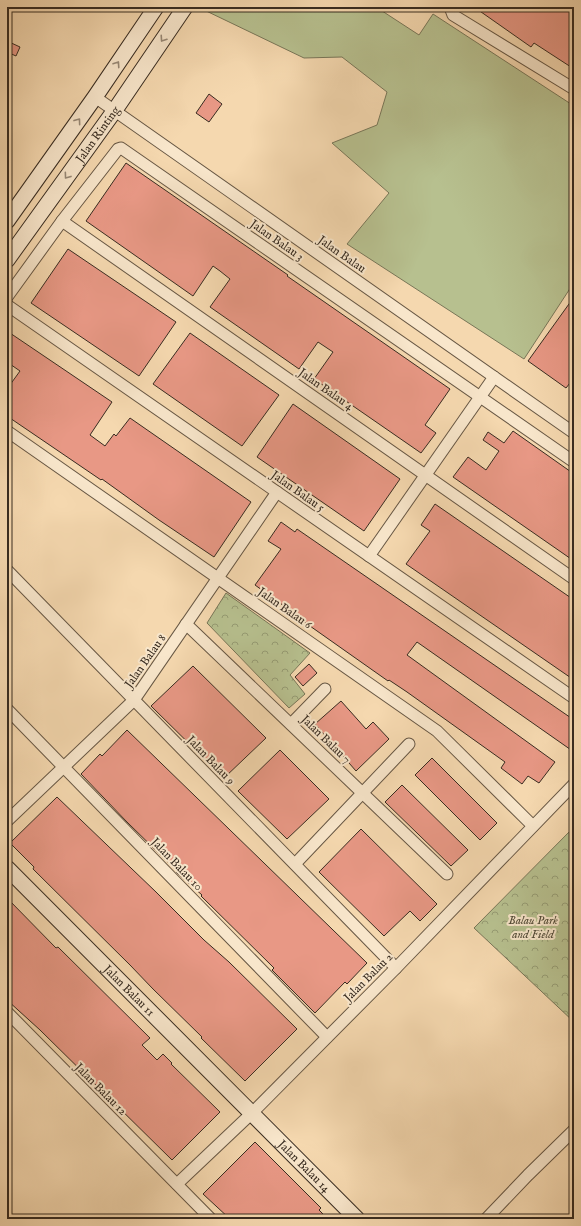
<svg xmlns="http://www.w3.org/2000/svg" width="581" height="1226" font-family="'IM FELL English',serif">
<defs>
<pattern id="park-crowns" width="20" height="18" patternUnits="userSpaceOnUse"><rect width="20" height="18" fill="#b7c08f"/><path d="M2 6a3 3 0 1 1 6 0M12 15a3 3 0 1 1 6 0" fill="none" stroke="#969c74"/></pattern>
</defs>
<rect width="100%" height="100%" fill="#f5d8af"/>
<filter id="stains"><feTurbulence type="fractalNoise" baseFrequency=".005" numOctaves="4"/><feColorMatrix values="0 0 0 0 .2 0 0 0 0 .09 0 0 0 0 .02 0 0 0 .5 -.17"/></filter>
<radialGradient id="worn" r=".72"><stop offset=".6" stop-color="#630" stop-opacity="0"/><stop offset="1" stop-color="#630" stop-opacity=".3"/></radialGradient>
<path fill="#b7c08f" stroke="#787658" d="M201 7H376L419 35 433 14 574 106V289L571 287 524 359 347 244 389 193 332 143 377 125 387 92 342 57 304 58 200 8Z"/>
<g fill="url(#park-crowns)" stroke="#787658">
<path d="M226 593 310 653 290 675 305 694 289 708 207 623Z"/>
<path d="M574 827V1022L474 928Z"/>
</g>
<g fill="#e89885" stroke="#382c21">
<path d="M474 7H574V69L534 43 531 47Z"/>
<path d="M7 41 20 47 16 56 7 52Z"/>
<path d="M209 94 222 104 209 122 196 113Z"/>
<path d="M126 163 288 275 287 276 450 389 425 425 436 433 421 453 314 379 333 352 318 342 299 369 210 307 230 279 220 271 213 266 193 296 86 221Z"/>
<path d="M68 249 176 322 139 376 31 303Z"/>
<path d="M574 297V378L566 388 528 361Z"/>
<path d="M7 331 112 402 90 435 105 446 114 434 116 436 130 418 251 502 214 557 159 520 102 479 101 480 7 416V389L20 371 7 362Z"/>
<path d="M190 333 279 395 242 446 153 384Z"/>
<path d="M293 404 400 479 364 531 257 457Z"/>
<path d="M513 431 574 474V561L453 477 468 457 486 470 499 451 483 440 488 432 504 443Z"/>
<path d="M435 504 574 600V680L406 564 430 531 421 525Z"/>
<path d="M281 522 295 532 297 529 574 720V752L417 642 407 655 555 762 539 783 528 776 522 784 501 768 505 762 407 692 389 680 388 681 283 607 284 606 255 585 281 549 268 541Z"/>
<path d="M309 664 317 673 303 686 295 677Z"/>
<path d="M193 666 266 738 224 778 151 706Z"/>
<path d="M341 701 366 729 373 722 389 739 356 771 315 724Z"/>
<path d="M127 730 367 963 347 984 345 982 315 1013 272 970 274 968 201 896 202 895 176 872 177 871 127 822 81 774 100 754 102 756Z"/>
<path d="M280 750 329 799 287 839 238 791Z"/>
<path d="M432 758 497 823 480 840 415 775Z"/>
<path d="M402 785 468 850 451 866 385 802Z"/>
<path d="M57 797 156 892 204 940 229 962 297 1029 245 1081 201 1038 202 1037 153 989 130 965 33 869 34 867 10 843Z"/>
<path d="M361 829 437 904 420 921 410 911 384 936 319 872Z"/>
<path d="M7 898 56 948 58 947 150 1038 142 1045 157 1060 163 1054 172 1063 171 1064 220 1112 172 1160 40 1030 7 1000Z"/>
<path d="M255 1142 321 1208 319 1210 328 1219H230L203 1194Z"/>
</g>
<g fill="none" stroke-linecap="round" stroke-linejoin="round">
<g stroke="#675744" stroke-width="13">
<g id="street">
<path d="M450 7 453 15 574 89"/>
<path d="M95 97 574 433"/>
<path d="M62 221 574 579"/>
<path d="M7 297 62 221 118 149 121 148 574 462"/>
<path d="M7 305 574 698"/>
<path d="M7 431 437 731 533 826"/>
<path d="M369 556 494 377"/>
<path d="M7 570 396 968"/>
<path d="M186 624 447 874"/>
<path d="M7 709 327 1037"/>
<path d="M291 724 325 689"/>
<path d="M7 821 134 700 277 492"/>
<path d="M295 864 409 744"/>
<path d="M7 1012 211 1219"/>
<path d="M177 1184 252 1113 396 968 574 784"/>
<path d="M486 1219 528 1175 574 1130"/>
</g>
</g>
<g stroke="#382c21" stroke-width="17">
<g id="secondary">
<path d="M7 221 95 97 156 7"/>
<path id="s1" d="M7 260 115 110 185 7"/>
<path id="s2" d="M7 868 357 1219"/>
</g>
</g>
<use href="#street" stroke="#f8e6cb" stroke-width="11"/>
<use href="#secondary" stroke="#f8e6cb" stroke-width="15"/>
</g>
<defs><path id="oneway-chevron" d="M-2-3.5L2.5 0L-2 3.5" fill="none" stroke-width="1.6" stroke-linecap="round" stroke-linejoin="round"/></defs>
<g stroke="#988976">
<use href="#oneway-chevron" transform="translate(163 39) rotate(124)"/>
<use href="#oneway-chevron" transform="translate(117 64) rotate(-56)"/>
<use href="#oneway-chevron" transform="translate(78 121) rotate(-54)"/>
<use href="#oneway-chevron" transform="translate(67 176) rotate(126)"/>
</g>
<g text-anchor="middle" stroke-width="4" stroke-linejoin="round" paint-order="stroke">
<g font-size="12" fill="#382c21" stroke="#f8e6cb">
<text dy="4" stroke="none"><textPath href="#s1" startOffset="155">Jalan Rinting</textPath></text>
<text transform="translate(277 240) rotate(35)" y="4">Jalan Balau 3</text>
<text transform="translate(342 254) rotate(35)" y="4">Jalan Balau</text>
<text transform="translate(326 389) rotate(35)" y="4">Jalan Balau 4</text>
<text transform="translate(298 491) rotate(35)" y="4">Jalan Balau 5</text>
<text transform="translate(285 608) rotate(35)" y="4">Jalan Balau 6</text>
<text transform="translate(145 661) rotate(-55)" y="4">Jalan Balau 8</text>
<text transform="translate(326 739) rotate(44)" y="4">Jalan Balau 7</text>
<text transform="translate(211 760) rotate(46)" y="4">Jalan Balau 9</text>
<text transform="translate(177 864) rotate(46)" y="4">Jalan Balau 10</text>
<text transform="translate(368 977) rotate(-45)" y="4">Jalan Balau 2</text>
<text dy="4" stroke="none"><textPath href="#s2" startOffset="173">Jalan Balau 11</textPath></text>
<text transform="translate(101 1089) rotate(45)" y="4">Jalan Balau 12</text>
<text dy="4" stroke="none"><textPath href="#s2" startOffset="421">Jalan Balau 14</textPath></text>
</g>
<g font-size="12" font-style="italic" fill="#514a37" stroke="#f8e6cb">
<text x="533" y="924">Balau Park<tspan x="533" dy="14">and Field</tspan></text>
</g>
</g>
<rect width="581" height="1226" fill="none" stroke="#f5d8af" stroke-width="24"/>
<rect x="8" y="8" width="565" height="1210" fill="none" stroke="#382c21" stroke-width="2"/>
<rect x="12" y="12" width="557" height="1202" fill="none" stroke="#382c21"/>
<rect width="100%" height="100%" filter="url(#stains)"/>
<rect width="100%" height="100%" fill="url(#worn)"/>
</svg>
